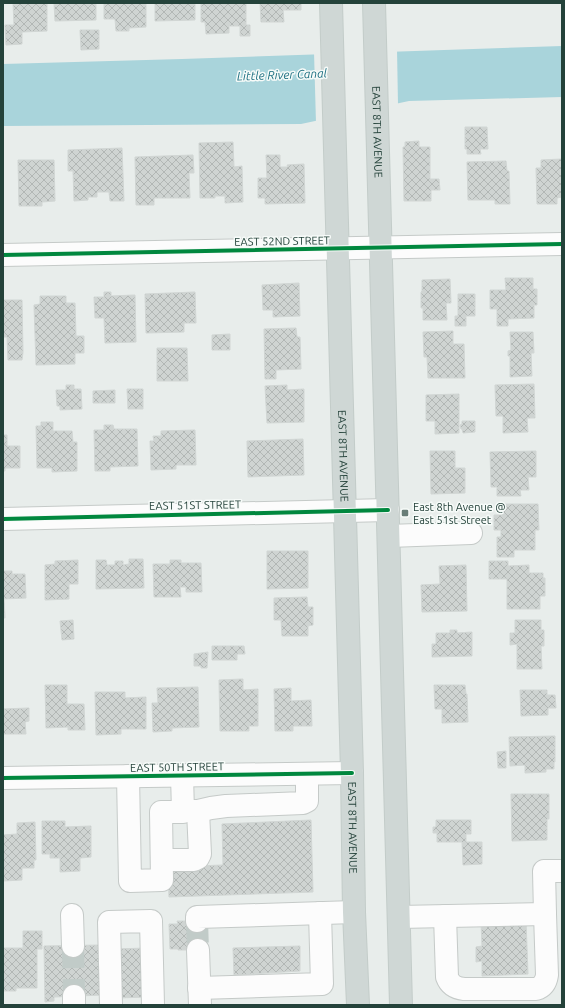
<svg xmlns="http://www.w3.org/2000/svg" width="565" height="1008" font-family="Ubuntu,sans-serif">
<defs>
<pattern id="building-cross-hatch" width="8" height="8" patternUnits="userSpaceOnUse"><rect width="8" height="8" fill="#cfd4d2"/><path d="M0 0l8 8M0 8l8-8" fill="none" stroke="#b2b7b5"/></pattern>
</defs>
<rect width="100%" height="100%" fill="#e8edeb"/>
<path fill="#a9d4db" d="M562 46V97L409 101 301 124 3 126V64L182 59Z"/>
<path fill="#e8edeb" d="M397 49 398 105 316 123 314 52Z"/>
<g fill="url(#building-cross-hatch)" stroke="#d1d6d4">
<path d="M13 3H47V31L22 32V44L6 45 5 25H14Z"/>
<path d="M54 3H96V20L55 21Z"/>
<path d="M104 3H146V27L129 28V31H116L115 19H104Z"/>
<path d="M155 3H195V20L155 21Z"/>
<path d="M201 3H246V25H250V36H240V26H229V33L206 34 205 22H201Z"/>
<path d="M260 3H301V10H283L284 22H261Z"/>
<path d="M80 30H99V49L81 50Z"/>
<path d="M465 127H487L488 149H480L481 154H467V149H465Z"/>
<path d="M419 141V147H430V179H439L440 190H431V201H404L403 147H405V142Z"/>
<path d="M233 142 234 167 242 166 243 202 225 203V196H215V198H200L199 143Z"/>
<path d="M122 148 124 201H110L109 192H97V197H88V200L74 201 73 171H68V150Z"/>
<path d="M193 155 194 173H189L190 198H154V205H136L135 157Z"/>
<path d="M266 155H280V167H288L287 165 304 164 305 203 265 204V198H258V178H267Z"/>
<path d="M562 159V197L557 198V204H537L536 168H541V160Z"/>
<path d="M18 160H54L55 201 42 202V206H19Z"/>
<path d="M506 161 507 171H509L510 204H495V200H468L467 162Z"/>
<path d="M505 278H533V289H537V305H534V318L508 319V326H497V309H490V290H506Z"/>
<path d="M450 279 451 303H446L447 320H423V308H421V292L422 291V280Z"/>
<path d="M299 283 300 316 273 317V310H263L262 285Z"/>
<path d="M104 292H111V296L135 295 136 342 105 343 104 318H95L94 297H104Z"/>
<path d="M195 292 196 323H184V332L146 333 145 294Z"/>
<path d="M458 294H475V316H466V326H455V316H458Z"/>
<path d="M40 296H66V303H75L76 336H84V353H75V364L36 365 34 305 40 304Z"/>
<path d="M3 300H22L23 352 22 360H8L7 337H3Z"/>
<path d="M296 328 297 337H300L301 369 276 370V379H265L264 329Z"/>
<path d="M453 331V344H464L465 378H428L427 357H424L423 332Z"/>
<path d="M510 332H533L534 353H531L532 376 510 377V356H508V351L511 350Z"/>
<path d="M230 334V350H212V335Z"/>
<path d="M157 348H187L188 381H157Z"/>
<path d="M534 384 535 418H527L528 432 503 433V416H496L495 385Z"/>
<path d="M66 385H74V389H81L82 409 60 410V406H57L56 390H66Z"/>
<path d="M287 385V390L304 389V422L267 423 265 386Z"/>
<path d="M127 389H143V409H128Z"/>
<path d="M115 390V403H93V391Z"/>
<path d="M459 394V433L435 434V421H426V395Z"/>
<path d="M462 421H475V432L463 433 462 429H461L460 425 462 424Z"/>
<path d="M41 422H53V431H72L73 442H77V471L52 472V468H37L36 426H41Z"/>
<path d="M104 425H113L114 429H137L138 466 110 467V471H95L94 430H104Z"/>
<path d="M195 430 196 465H176V469L151 470 150 441H154L153 436H161V431Z"/>
<path d="M3 435H7V446H20V468H5V471H3Z"/>
<path d="M303 439 304 475 248 477 247 441Z"/>
<path d="M430 451H455V468H465V493L431 494Z"/>
<path d="M536 451V477H528L529 490H520L521 496H497V487H491L490 452Z"/>
<path d="M502 504H538L539 530H535V550H514V557H497V537H501V530H494V515H502Z"/>
<path d="M267 551H308V588L267 589Z"/>
<path d="M129 559H143L144 588 96 589V560H106L107 565H115V561H123V565L129 564Z"/>
<path d="M78 560V584H69V599L45 600V565L55 564V561Z"/>
<path d="M170 560H181V563H201L202 592H186V587H180L181 597H154L153 564H170Z"/>
<path d="M489 561H508V566L529 565V573H543V578H545V596H540V609H507V579H489Z"/>
<path d="M466 565 467 611 422 612 421 585 440 584 439 566Z"/>
<path d="M3 571H12V574H25L26 598 4 599 5 618H3Z"/>
<path d="M307 597 308 607H313V625L308 626V636H282L281 620H274V598Z"/>
<path d="M73 620 74 639 62 640 60 621Z"/>
<path d="M515 620H541V630H544V646H541L542 669H517V644L510 645V633H515Z"/>
<path d="M450 630H457V633L472 632V656L432 657V644H436V633H450Z"/>
<path d="M212 646H244L245 654H237V660H212Z"/>
<path d="M208 652 207 668H201V666H194V654Z"/>
<path d="M243 679V690L258 689V726H249V731H220L219 680Z"/>
<path d="M45 685H67V704H84L85 730H68V727L46 728Z"/>
<path d="M434 685H465L466 694H467L468 722 442 723V709H435Z"/>
<path d="M198 687 199 727 172 728V731L153 732 152 703H158L157 688Z"/>
<path d="M291 688V701L311 700 312 726H293V731H275L274 689Z"/>
<path d="M520 690H547V695H555L556 708H548V715L521 716Z"/>
<path d="M95 692H125V698L146 697V729H121V734L96 735Z"/>
<path d="M29 708V721L25 722 26 734H3V709Z"/>
<path d="M555 736V762H554V769H546V772L525 773V765L510 766 509 737Z"/>
<path d="M506 751V768H498L497 752Z"/>
<path d="M511 794H549V819H547V840L512 841Z"/>
<path d="M311 820 313 892 169 897 168 867 223 865 222 824Z"/>
<path d="M436 820H471V834H466V842H482V864L463 865 462 842H437V833H433V827H436Z"/>
<path d="M42 821H65V827L91 826V857L80 858V871L60 872V858H50V854H42Z"/>
<path d="M35 822 36 860H34V868H22V880L3 881V835L17 834V823Z"/>
<path d="M177 921H206L207 950H178V949H170L169 924H178Z"/>
<path d="M526 921 528 974 482 976V961L476 962V947L482 946 481 922Z"/>
<path d="M23 931H42V949H37V988H16V991H3V948H23Z"/>
<path d="M101 945 102 995 54 997V1001L45 1002 44 946Z"/>
<path d="M300 946V971L234 975 233 948Z"/>
<path d="M147 948 148 997 116 998 115 949Z"/>
</g>
<g fill="none" stroke-linecap="round" stroke-linejoin="round">
<g stroke="#c1cbc8" stroke-width="22" stroke-dasharray="22 11" stroke-linecap="butt">
<path d="M197 921 198 950"/>
<path d="M73 946 74 996"/>
</g>
<g stroke="#c5cac8" stroke-width="24">
<g id="minor">
<path d="M3 255 562 244"/>
<path d="M3 519 388 510"/>
<path d="M389 536 471 533"/>
<path d="M128 776 130 881 162 880 161 812H183L182 775"/>
<path d="M3 778 352 773"/>
<path d="M198 811 211 808 226 806 303 803 307 801V774"/>
<path d="M162 860H194L198 858 200 854 198 811H184"/>
<path d="M72 915 73 946"/>
<path d="M445 916 447 977C450 985 455 988 464 989H536C543 987 546 982 547 975L545 914"/>
<path d="M399 917 545 914 544 871H562"/>
<path d="M197 921V917L354 912"/>
<path d="M198 950 200 1005"/>
<path d="M199 988 322 984 320 913"/>
<path d="M74 996V1005"/>
<path d="M111 1005 109 922 151 921 153 1005"/>
</g>
</g>
<g stroke="#c3ccc9" stroke-width="24">
<g id="major">
<path id="s1" d="M331 3 352 773 354 912 358 1005"/>
<path id="s2" d="M374 3 401 1005"/>
</g>
</g>
<use href="#minor" stroke="#fcfcfc" stroke-width="22"/>
<use href="#major" stroke="#cfd7d5" stroke-width="22"/>
<g stroke="#f7fbf9" stroke-width="6">
<g id="cycleway">
<path d="M3 255 562 244"/>
<path d="M3 519 388 510"/>
<path d="M3 778 352 773"/>
</g>
</g>
<use href="#cycleway" stroke="#00873e" stroke-width="4"/>
</g>
<rect fill="#697e78" stroke="#f7fbf9" stroke-width="1.5" x="401" y="509" width="8" height="8" rx="2"/>
<g text-anchor="middle" stroke-width="3" stroke-linejoin="round" paint-order="stroke">
<g font-size="11" fill="#24423a" stroke="#f7fbf9">
<text dy="4" stroke="none"><textPath href="#s2" startOffset="129">EAST 8TH AVENUE</textPath></text>
<text transform="translate(282 241) rotate(-1)" y="4">EAST 52ND STREET</text>
<text dy="4" stroke="none"><textPath href="#s1" startOffset="453">EAST 8TH AVENUE</textPath></text>
<text transform="translate(195 505) rotate(-1)" y="4">EAST 51ST STREET</text>
<text transform="translate(177 767) rotate(-1)" y="4">EAST 50TH STREET</text>
<text dy="4" stroke="none"><textPath href="#s1" startOffset="825">EAST 8TH AVENUE</textPath></text>
</g>
<g font-size="11" fill="#24423a" stroke="#f7fbf9" text-anchor="start">
<text x="413" y="511">East 8th Avenue @<tspan x="413" dy="13">East 51st Street</tspan></text>
</g>
<g font-size="12" font-style="italic" fill="#1c6f80" stroke="#f7fbf9">
<text transform="translate(282 75) rotate(-2)" y="4">Little River Canal</text>
</g>
</g>
<rect width="565" height="1008" fill="none" stroke="#24423a" stroke-width="8"/>
</svg>
